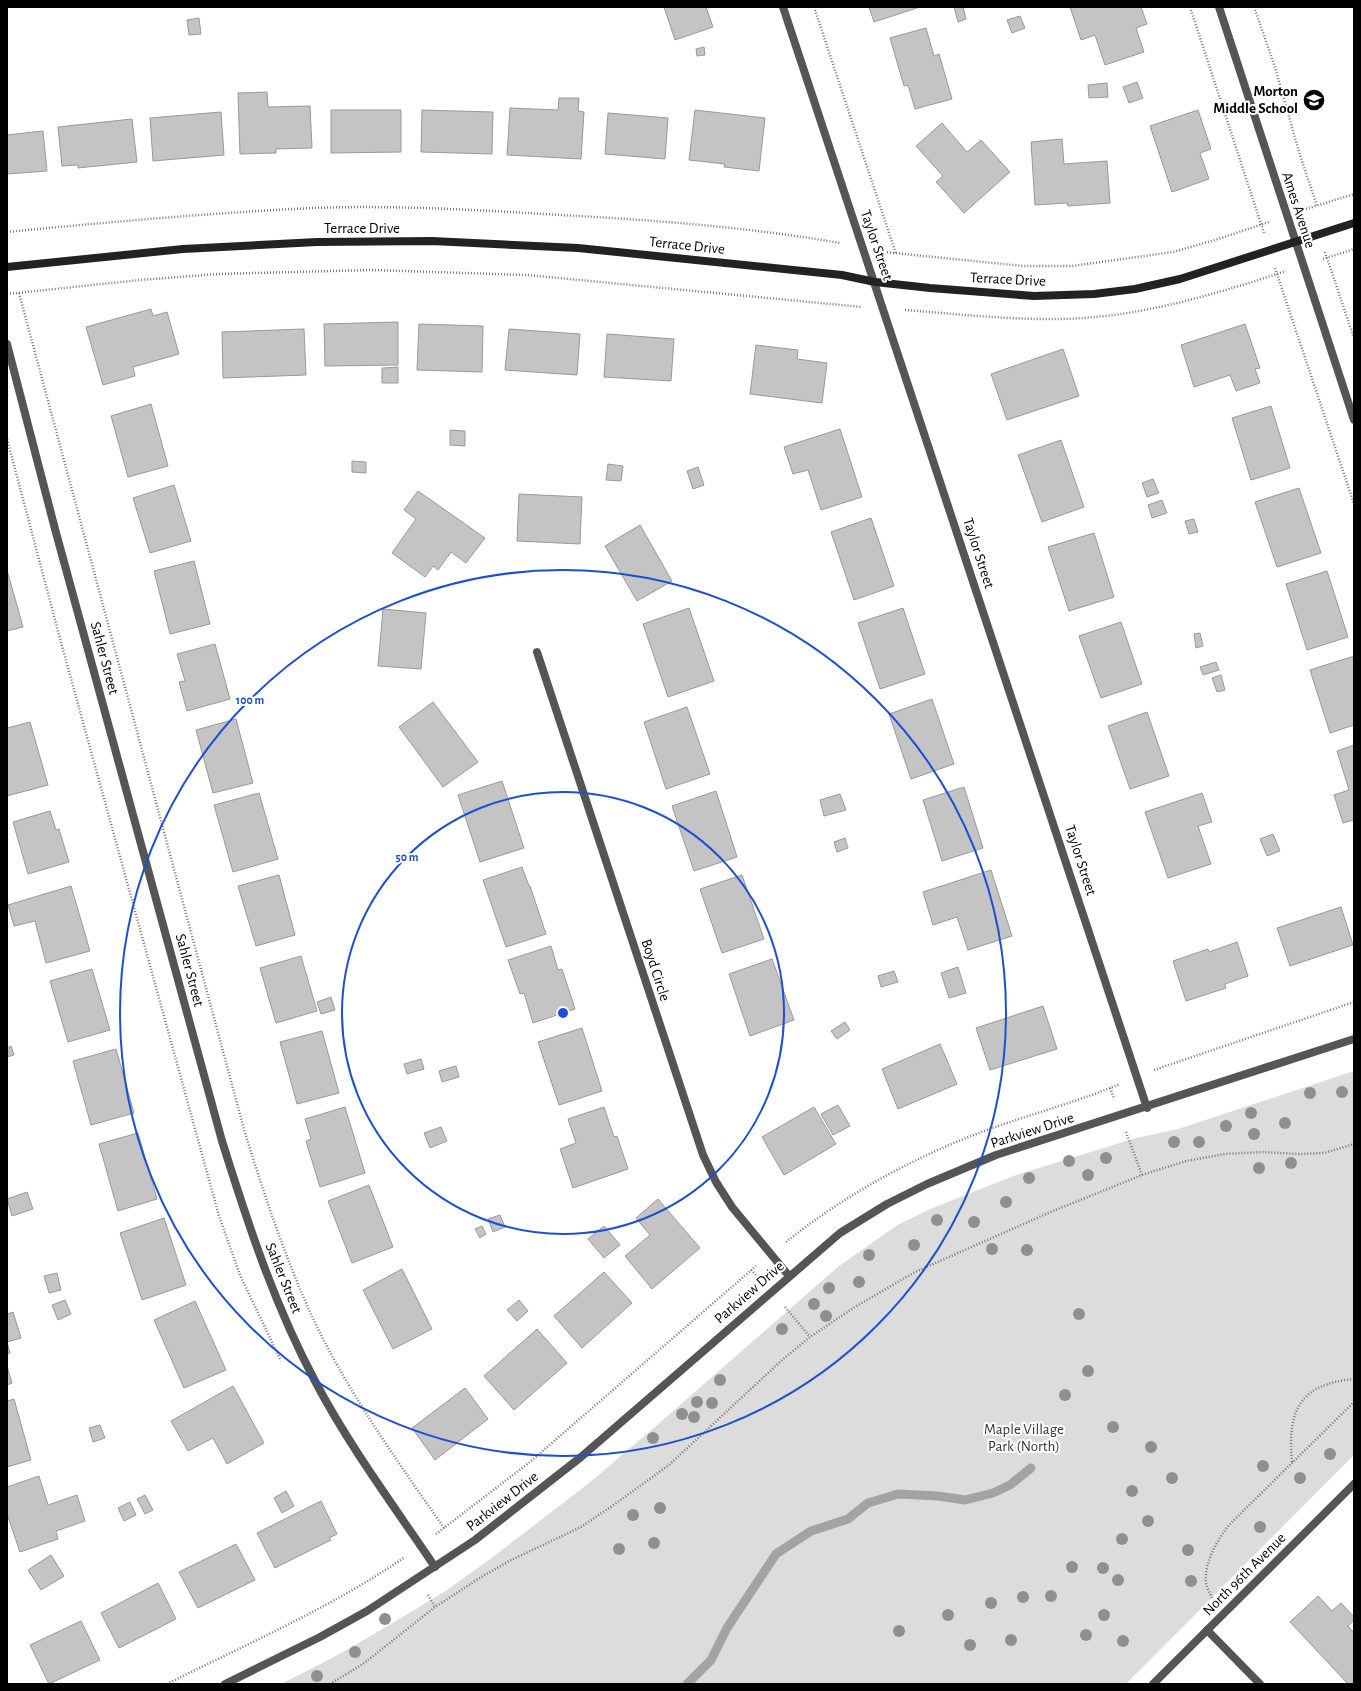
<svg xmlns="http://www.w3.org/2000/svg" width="1361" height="1691" font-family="'Alegreya Sans',sans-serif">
<rect width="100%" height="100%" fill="#fff"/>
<path fill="#dcdcdc" d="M1354 1071V1455L1126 1684H281L334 1657 386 1627 444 1592 489 1560 589 1483 649 1432 839 1266 899 1224 935 1207 1016 1175 1136 1138 1178 1129Z"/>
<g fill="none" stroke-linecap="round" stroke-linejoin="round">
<path stroke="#a3a3a3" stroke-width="9" d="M687 1684 711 1660 727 1628 776 1554 811 1531 848 1519 868 1503 898 1494 938 1496 965 1500 993 1493 1010 1485 1031 1468"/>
</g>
<g fill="#c4c4c4" stroke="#999">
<path d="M664 7H706L713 27 675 40Z"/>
<path d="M869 7H920L874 22Z"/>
<path d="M954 7H963L966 19 958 22Z"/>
<path d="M1070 7H1141L1147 24 1136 28 1144 52 1105 65 1095 35 1081 40Z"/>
<path d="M1020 16 1025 28 1012 33 1007 20Z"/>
<path d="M199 18 201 34 189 35 187 20Z"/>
<path d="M926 28 934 56 939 54 952 99 915 109 908 85 904 86 890 38Z"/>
<path d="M704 47 705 55 697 56 696 49Z"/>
<path d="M1137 82 1143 98 1129 103 1123 87Z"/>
<path d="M1107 83 1108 97 1089 98 1088 85Z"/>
<path d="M267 92 268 107 310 106 312 148 276 149V153L240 154 238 93Z"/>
<path d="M559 98H579L578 111 584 112 581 159 507 155 510 108 558 110Z"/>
<path d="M331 110H401V152L331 153Z"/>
<path d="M422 110 493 112 492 154 421 152Z"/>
<path d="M695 110 765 118 759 171 724 167 725 164 689 160Z"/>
<path d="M1198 110 1211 149 1200 153 1209 179 1172 192 1150 126Z"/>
<path d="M221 112 224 155 153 161 150 118Z"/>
<path d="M608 113 668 118 665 159 605 154Z"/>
<path d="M132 119 137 162 78 168V165L62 166 58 127Z"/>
<path d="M942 123 967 152 981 140 1010 172 964 213 936 182 943 176 916 146Z"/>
<path d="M43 131 47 171 7 174V135Z"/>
<path d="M1062 139 1064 164 1107 161 1110 203 1068 206 1067 203 1035 205 1031 142Z"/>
<path d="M151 309 153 316 167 312 179 354 133 367 135 376 103 385 86 327Z"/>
<path d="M398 322V365L325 366 324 324Z"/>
<path d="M419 324 483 326 482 372 417 370Z"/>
<path d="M1245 324 1260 368 1255 369 1260 383 1236 391 1230 375 1194 387 1181 345Z"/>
<path d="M304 329 306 375 223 378 222 332Z"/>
<path d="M509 329 580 334 577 375 505 370Z"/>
<path d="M607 334 674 339 671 381 604 377Z"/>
<path d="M756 345 798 350 797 359 827 363 822 403 750 394Z"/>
<path d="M1063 349 1079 396 1007 420 991 374Z"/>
<path d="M398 367V383H382V368Z"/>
<path d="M151 404 168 466 128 477 111 416Z"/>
<path d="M1271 406 1290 468 1251 480 1232 418Z"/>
<path d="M840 429 862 497 821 510 808 470 793 474 784 447Z"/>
<path d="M450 430 465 431V446L450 445Z"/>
<path d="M1061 440 1084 507 1042 522 1018 455Z"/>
<path d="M352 461 366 462V473L352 472Z"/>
<path d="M608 464 623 466 621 481 606 480Z"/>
<path d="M698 467 704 485 693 489 687 471Z"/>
<path d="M1153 479 1159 493 1147 497 1142 483Z"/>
<path d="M174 485 191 541 150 553 133 498Z"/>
<path d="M1299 488 1321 553 1277 567 1255 502Z"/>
<path d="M418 491 485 538 466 563 451 552 438 570 433 566 425 577 392 553 416 519 404 510Z"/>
<path d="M519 494 582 497 580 544 517 541Z"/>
<path d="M1162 500 1167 513 1152 518 1148 505Z"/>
<path d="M871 518 894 586 854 600 831 532Z"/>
<path d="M1194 519 1198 532 1189 534 1185 521Z"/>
<path d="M640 525 672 581 637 601 605 546Z"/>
<path d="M1094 533 1114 597 1069 611 1048 547Z"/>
<path d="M194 561 210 624 170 634 154 571Z"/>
<path d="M7 570 23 627 7 631Z"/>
<path d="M1327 571 1348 637 1307 650 1286 584Z"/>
<path d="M689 608 714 681 668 697 643 624Z"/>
<path d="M903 608 925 674 880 689 858 623Z"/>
<path d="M383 609 426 613 421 669 378 666Z"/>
<path d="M1121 622 1142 684 1101 698 1079 636Z"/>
<path d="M1200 633 1203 646 1196 648 1194 634Z"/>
<path d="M215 644 230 699 187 711 179 682 185 681 177 654Z"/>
<path d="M1354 656V725L1330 733 1310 670Z"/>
<path d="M1216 662 1219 670 1203 675 1200 667Z"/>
<path d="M1221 675 1225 690 1217 692 1212 678Z"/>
<path d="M932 699 954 764 911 779 889 714Z"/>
<path d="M433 702 478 762 443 787 399 727Z"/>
<path d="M687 707 710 774 666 789 644 722Z"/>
<path d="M1147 712 1169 776 1130 789 1108 726Z"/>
<path d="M236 719 253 783 213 793 196 730Z"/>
<path d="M30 722 48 785 7 796V728Z"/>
<path d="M1354 745V820L1343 823 1334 795 1349 790 1337 751Z"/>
<path d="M502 781 524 848 480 862 458 795Z"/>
<path d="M964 787 983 848 942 861 923 800Z"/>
<path d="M716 791 737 857 694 871 672 806Z"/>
<path d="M259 793 278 859 233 872 214 805Z"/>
<path d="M1202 793 1212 822 1198 826 1211 864 1168 878 1145 812Z"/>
<path d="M840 794 846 810 824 816 820 800Z"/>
<path d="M50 811 56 830 59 829 69 862 28 874 13 822Z"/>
<path d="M1273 834 1280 851 1267 856 1260 839Z"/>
<path d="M845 838 848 848 837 852 834 842Z"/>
<path d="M522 867 529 886H530L546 934 506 947 483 880Z"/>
<path d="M991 870 1012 936 968 950 957 917 933 925 923 892Z"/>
<path d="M279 875 295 935 256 946 238 886Z"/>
<path d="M742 875 764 939 722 953 700 889Z"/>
<path d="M71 886 90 951 46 963 35 921 14 926 8 905Z"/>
<path d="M1341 907 1353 945 1290 966 1277 928Z"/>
<path d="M1237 942 1248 976 1225 984 1226 988 1186 1001 1173 961 1208 949 1209 952Z"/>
<path d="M551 946 558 970 562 969 575 1009 533 1023 524 993 520 994 508 960Z"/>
<path d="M301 956 317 1011 276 1023 260 968Z"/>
<path d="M772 959 794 1020 750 1036 729 974Z"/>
<path d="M958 967 966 993 949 998 941 973Z"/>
<path d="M92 969 110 1030 68 1042 50 981Z"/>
<path d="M894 971 898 982 881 987 878 976Z"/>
<path d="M331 997 335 1010 321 1014 317 1002Z"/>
<path d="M1043 1006 1057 1049 990 1070 976 1028Z"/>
<path d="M845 1022 850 1030 837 1039 831 1031Z"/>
<path d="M582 1028 602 1091 559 1105 538 1042Z"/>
<path d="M322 1031 339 1093 297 1104 280 1042Z"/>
<path d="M940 1044 957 1084 898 1109 882 1069Z"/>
<path d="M11 1046 14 1055 7 1057V1048Z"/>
<path d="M116 1049 134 1113 91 1125 73 1061Z"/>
<path d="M421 1059 424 1069 407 1074 404 1064Z"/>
<path d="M456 1066 459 1077 442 1082 439 1071Z"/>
<path d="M838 1105 850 1126 833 1135 821 1114Z"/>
<path d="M345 1107 365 1173 320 1187 306 1141 311 1139 305 1119Z"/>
<path d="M604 1107 614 1137 617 1136 628 1169 573 1188 560 1149 576 1143 568 1119Z"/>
<path d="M814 1107 836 1144 784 1175 762 1137Z"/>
<path d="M441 1127 447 1141 430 1148 424 1133Z"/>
<path d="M138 1133 157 1199 118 1211 99 1144Z"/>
<path d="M369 1185 393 1247 352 1263 328 1201Z"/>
<path d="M27 1192 33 1209 12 1216 7 1199Z"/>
<path d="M658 1199 700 1248 652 1289 625 1256 650 1235 636 1218Z"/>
<path d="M500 1215 505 1227 493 1232 488 1219Z"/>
<path d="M164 1218 186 1285 142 1300 120 1233Z"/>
<path d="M482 1226 486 1234 480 1238 475 1229Z"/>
<path d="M604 1226 620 1245 604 1258 588 1239Z"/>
<path d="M402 1269 432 1329 393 1349 363 1290Z"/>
<path d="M604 1272 632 1303 582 1348 554 1316Z"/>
<path d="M57 1273 61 1290 49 1293 44 1276Z"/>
<path d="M65 1300 71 1314 58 1320 52 1305Z"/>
<path d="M519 1300 528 1311 517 1321 507 1310Z"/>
<path d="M195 1301 226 1370 184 1388 154 1320Z"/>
<path d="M13 1312 21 1338 7 1342 10 1353 7 1354V1314Z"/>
<path d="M537 1329 567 1363 514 1410 484 1376Z"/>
<path d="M7 1366 12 1383 7 1385Z"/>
<path d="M233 1386 264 1443 227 1464 213 1438 188 1451 171 1421Z"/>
<path d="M465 1388 488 1419 435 1460 412 1428Z"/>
<path d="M14 1399 31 1460 7 1467V1401Z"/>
<path d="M100 1425 105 1438 93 1442 89 1428Z"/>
<path d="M39 1476 48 1505 77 1495 85 1521 56 1531 58 1539 20 1552 7 1514V1487Z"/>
<path d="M286 1491 294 1506 282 1513 274 1498Z"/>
<path d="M145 1495 153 1510 145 1514 137 1499Z"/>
<path d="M321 1501 337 1534 329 1538 331 1540 275 1568 257 1533Z"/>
<path d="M130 1502 136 1515 124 1521 118 1508Z"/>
<path d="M236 1544 255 1580 198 1608 179 1572Z"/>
<path d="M51 1555 64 1576 41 1590 28 1570Z"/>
<path d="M158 1583 176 1619 119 1648 101 1613Z"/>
<path d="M1318 1596 1332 1611 1341 1603 1354 1617V1620L1348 1626 1354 1633V1682L1352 1684H1348L1290 1622Z"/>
<path d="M81 1621 100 1660 49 1684 30 1645Z"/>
</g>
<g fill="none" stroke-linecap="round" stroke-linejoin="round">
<g stroke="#777" stroke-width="2.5" stroke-dasharray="1 2" stroke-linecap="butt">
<path d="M814 7 896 254"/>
<path d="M1190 7 1264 233"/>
<path d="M1254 7 1275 67 1299 152 1317 206"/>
<path d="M1306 209 1354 194"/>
<path d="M7 232C109 222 210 213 313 208 395 205 478 210 560 215 653 220 748 227 840 243"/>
<path d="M884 252 1023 266H1072L1173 252 1215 240 1269 222"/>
<path d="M1325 252 1354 338"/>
<path d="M1323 259 1354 249"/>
<path d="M1275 268 1354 504"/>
<path d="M19 293 245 1133C264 1194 284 1254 310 1312 346 1390 396 1459 444 1528"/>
<path d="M7 294 140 280 218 274 371 270 527 275 862 307"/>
<path d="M905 310C957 314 1010 320 1063 319 1140 317 1213 295 1286 271"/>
<path d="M7 439 62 646 219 1216 240 1275 281 1361"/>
<path d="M1154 1070 1354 1002"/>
<path d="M1110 1088 1114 1098"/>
<path d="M1126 1132 1142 1175"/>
<path d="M786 1242C846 1194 916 1156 987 1130 1031 1114 1077 1102 1120 1084"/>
<path d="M751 1270 759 1278"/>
<path d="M785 1307 810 1337"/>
<path d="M1292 1462C1287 1410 1300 1384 1354 1379"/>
<path d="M436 1534 530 1462 756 1266"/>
<path d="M428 1595 435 1607"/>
<path d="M1212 1598C1210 1593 1207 1588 1206 1583 1204 1562 1217 1541 1229 1525L1354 1402"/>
<path d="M167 1684C247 1644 332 1607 405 1557"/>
<path d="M330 1684 363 1664 435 1607 478 1579 509 1561 581 1527 615 1504 669 1465 781 1361 810 1337 855 1307 915 1272 1053 1211 1142 1175 1186 1161 1225 1154 1262 1152 1300 1154 1324 1153 1354 1144"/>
</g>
<g stroke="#555" stroke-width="8">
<path d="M783 7 1147 1108"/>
<path d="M1219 7 1354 420"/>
<path d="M7 344 55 529 222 1141C248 1224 274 1304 315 1381 349 1446 394 1506 435 1567"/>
<path d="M537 652 703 1155 716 1182 732 1207 789 1276"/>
<path d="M1207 1630 1260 1684"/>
<path d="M225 1684 320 1637 367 1611 475 1540 581 1457 840 1233 887 1204 927 1184 996 1155 1354 1039"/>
<path d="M1153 1684 1354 1484"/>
</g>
<path stroke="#222" stroke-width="8" d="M7 267 183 249 317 242 432 241 578 248 842 275 875 282 930 288 1034 296 1094 294 1135 289 1180 279 1354 223"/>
</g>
<g fill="#8f8f8f">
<circle cx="1342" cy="1092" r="6"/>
<circle cx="1310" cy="1093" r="6"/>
<circle cx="1251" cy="1113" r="6"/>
<circle cx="1285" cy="1123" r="6"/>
<circle cx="1226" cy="1126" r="6"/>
<circle cx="1254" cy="1134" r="6"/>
<circle cx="1174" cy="1142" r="6"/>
<circle cx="1199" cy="1142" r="6"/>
<circle cx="1106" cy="1158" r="6"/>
<circle cx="1069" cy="1161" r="6"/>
<circle cx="1291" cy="1163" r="6"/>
<circle cx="1259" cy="1168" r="6"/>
<circle cx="1088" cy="1175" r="6"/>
<circle cx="1029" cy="1178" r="6"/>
<circle cx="1006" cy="1202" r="6"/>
<circle cx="937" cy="1220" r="6"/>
<circle cx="974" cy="1222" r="6"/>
<circle cx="914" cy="1245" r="6"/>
<circle cx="992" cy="1249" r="6"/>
<circle cx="1027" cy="1250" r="6"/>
<circle cx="869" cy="1255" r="6"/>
<circle cx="859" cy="1282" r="6"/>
<circle cx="829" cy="1288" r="6"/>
<circle cx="814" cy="1304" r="6"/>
<circle cx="1079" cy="1314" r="6"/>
<circle cx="826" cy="1316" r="6"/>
<circle cx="782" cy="1329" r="6"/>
<circle cx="1088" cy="1371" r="6"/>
<circle cx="720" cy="1380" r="6"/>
<circle cx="1065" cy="1395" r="6"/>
<circle cx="697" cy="1402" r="6"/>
<circle cx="712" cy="1403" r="6"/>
<circle cx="682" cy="1414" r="6"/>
<circle cx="694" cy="1417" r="6"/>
<circle cx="1113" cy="1427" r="6"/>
<circle cx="653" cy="1438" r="6"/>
<circle cx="1151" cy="1447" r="6"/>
<circle cx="1330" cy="1454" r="6"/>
<circle cx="1263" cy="1466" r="6"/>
<circle cx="1172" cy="1478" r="6"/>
<circle cx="1300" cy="1478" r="6"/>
<circle cx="1132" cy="1491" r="6"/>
<circle cx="660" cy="1508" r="6"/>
<circle cx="633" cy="1515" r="6"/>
<circle cx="1148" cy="1521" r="6"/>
<circle cx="1260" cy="1527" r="6"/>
<circle cx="1122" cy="1539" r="6"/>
<circle cx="654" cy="1543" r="6"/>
<circle cx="619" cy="1549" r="6"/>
<circle cx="1188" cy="1550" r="6"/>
<circle cx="1072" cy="1567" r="6"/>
<circle cx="1103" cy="1568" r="6"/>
<circle cx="1118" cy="1580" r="6"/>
<circle cx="1191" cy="1581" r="6"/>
<circle cx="1051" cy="1596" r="6"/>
<circle cx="1023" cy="1597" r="6"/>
<circle cx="991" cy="1603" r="6"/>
<circle cx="948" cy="1615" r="6"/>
<circle cx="1104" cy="1615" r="6"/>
<circle cx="385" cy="1619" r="6"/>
<circle cx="899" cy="1631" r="6"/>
<circle cx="1086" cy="1635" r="6"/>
<circle cx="1011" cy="1640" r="6"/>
<circle cx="1123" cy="1641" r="6"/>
<circle cx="970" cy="1645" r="6"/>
<circle cx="355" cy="1652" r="6"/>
<circle cx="317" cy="1676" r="6"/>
</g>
<g fill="none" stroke="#1d4ed8" stroke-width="2">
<circle cx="563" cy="1013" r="221"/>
<circle cx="563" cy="1013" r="443"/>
</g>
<defs>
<g id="school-disc" transform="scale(1.15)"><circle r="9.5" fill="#000" stroke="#fff"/><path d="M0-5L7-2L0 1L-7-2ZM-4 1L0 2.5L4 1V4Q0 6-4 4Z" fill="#fff"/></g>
</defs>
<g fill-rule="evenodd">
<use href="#school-disc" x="1314" y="100"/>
</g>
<g text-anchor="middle" stroke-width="4" stroke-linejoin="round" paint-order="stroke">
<g font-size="15" font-weight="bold" fill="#000" stroke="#fff" text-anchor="end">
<text x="1298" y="96">Morton<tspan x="1298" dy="17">Middle School</tspan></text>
</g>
<g font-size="15" fill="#000" stroke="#fff">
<text transform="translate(1299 210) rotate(72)" y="5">Ames Avenue</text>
<text x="362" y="233">Terrace Drive</text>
<text transform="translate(687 245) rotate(6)" y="5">Terrace Drive</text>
<text transform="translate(877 245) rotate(71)" y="5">Taylor Street</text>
<text transform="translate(1008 279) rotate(3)" y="5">Terrace Drive</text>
<text transform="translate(979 553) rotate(72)" y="5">Taylor Street</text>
<text transform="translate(105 658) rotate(75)" y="5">Sahler Street</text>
<text transform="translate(1081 860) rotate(72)" y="5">Taylor Street</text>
<text transform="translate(190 970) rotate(75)" y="5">Sahler Street</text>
<text transform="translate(656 970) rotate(72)" y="5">Boyd Circle</text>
<text transform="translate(1032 1130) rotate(-18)" y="5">Parkview Drive</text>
<text transform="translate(284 1278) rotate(68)" y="5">Sahler Street</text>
<text transform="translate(749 1292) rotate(-41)" y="5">Parkview Drive</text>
<text transform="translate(502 1501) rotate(-38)" y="5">Parkview Drive</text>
<text transform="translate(1244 1574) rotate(-45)" y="5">North 96th Avenue</text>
</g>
<g font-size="15" fill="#333" stroke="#fff">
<text x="1024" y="1434">Maple Village<tspan x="1024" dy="17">Park (North)</tspan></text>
</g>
</g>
<circle cx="563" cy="1013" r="6" fill="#1d4ed8" stroke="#fff" stroke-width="2"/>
<g font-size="12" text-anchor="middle" font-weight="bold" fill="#1d4ed8" stroke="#fff" stroke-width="4" stroke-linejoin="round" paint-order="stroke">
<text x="250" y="704">100 m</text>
<text x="407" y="861">50 m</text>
</g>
<rect width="1361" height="1691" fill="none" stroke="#000000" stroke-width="16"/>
</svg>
